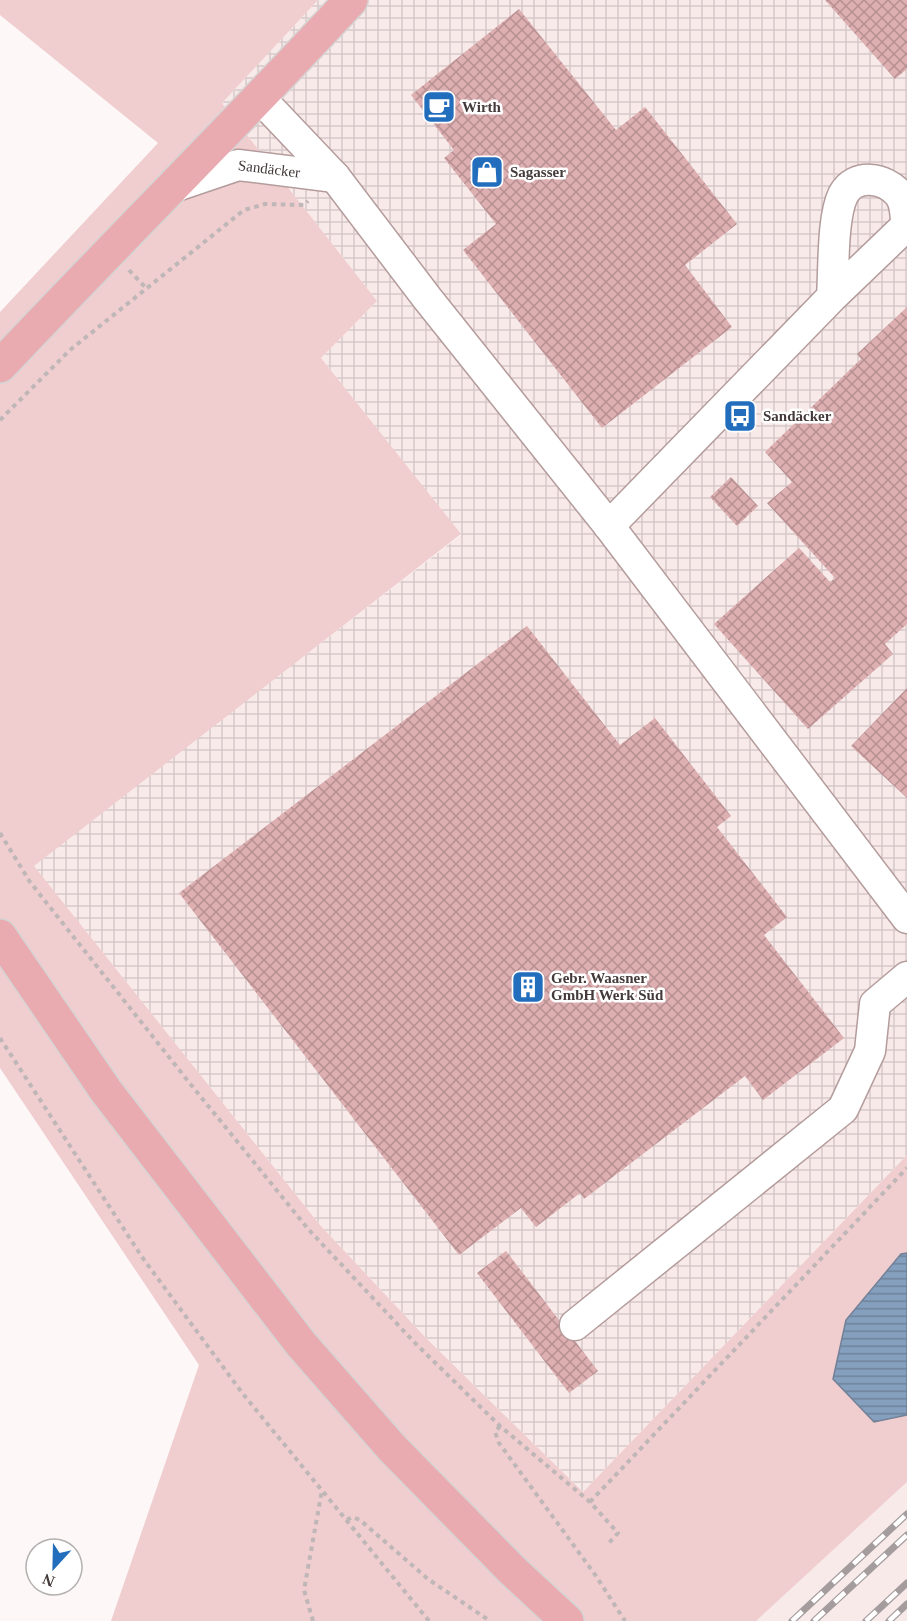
<svg xmlns="http://www.w3.org/2000/svg" width="907" height="1621" font-family="'Times New Roman',serif">
<defs>
<pattern id="industrial-grid" width="8" height="8" patternUnits="userSpaceOnUse" patternTransform="scale(1.5)"><rect width="8" height="8" fill="#f9eaea"/><path d="M0 4h8M4 0v8" fill="none" stroke="#d7c9c9"/></pattern>
<pattern id="water-rules" width="6" height="5" patternUnits="userSpaceOnUse" patternTransform="scale(1.5)"><rect width="6" height="5" fill="#859fbe"/><path d="M0 2.5h6" fill="none" stroke="#6e839b"/></pattern>
<pattern id="building-cross-hatch" width="8" height="8" patternUnits="userSpaceOnUse" patternTransform="scale(1.5)"><rect width="8" height="8" fill="#deafb1"/><path d="M0 0l8 8M0 8l8-8" fill="none" stroke="#b68f91"/></pattern>
</defs>
<rect width="100%" height="100%" fill="#fdf7f8"/>
<path fill="#f9eaea" d="M907 1482V1621H756Z"/>
<path fill="url(#industrial-grid)" d="M318 0H907V1155L583 1492 427 1339 320 1225 33 865 461 535 321 358 377 301 222 103Z"/>
<path fill="#f0cdce" d="M0 0H318L222 103 377 301 321 358 461 534 34 866 320 1225 427 1339 583 1492 907 1155V1482L756 1621H111L199 1365 0 1068V312L158 143 0 15Z"/>
<path fill="url(#water-rules)" stroke="#728196" stroke-width="1.5" d="M907 1253V1415L874 1422 833 1379 846 1320 901 1254Z"/>
<g fill="url(#building-cross-hatch)">
<path d="M825 0H907V69L895 79Z"/>
<path d="M519 9 616 130 645 107 737 224 685 265 732 327 602 428 463 250 496 224 444 158 454 150 411 95Z"/>
<path d="M907 307V624L885 644 893 654 808 729 714 624 799 548 830 582 835 578 767 503 792 482 765 452 861 359 857 354Z"/>
<path d="M731 477 758 506 737 526 710 497Z"/>
<path d="M527 626 620 745 655 718 731 816 717 827 787 917 764 935 844 1038 763 1100 745 1076 584 1199 580 1193 536 1227 521 1208 459 1255 179 893Z"/>
<path d="M907 688V798L851 746Z"/>
<path d="M506 1251 598 1371 569 1393 477 1273Z"/>
</g>
<g fill="none" stroke-linecap="round" stroke-linejoin="round">
<g stroke="#b49c9c" stroke-width="33">
<g id="minor">
<path d="M260 98 335 177 427 298 609 526 907 918"/>
<path id="s1" d="M173 187 238 165 335 177"/>
<path d="M609 526 832 297 906 226C906 215 906 203 899 194 885 178 855 172 843 195 832 218 834 269 832 297"/>
<path d="M575 1325 843 1109 870 1051 875 1004 907 977"/>
</g>
</g>
<g stroke="#d6d4d4" stroke-width="36">
<g id="major">
<path d="M0 366C116 243 236 124 351 0"/>
<path d="M0 936 106 1091 301 1344 392 1448 512 1570 567 1621"/>
</g>
</g>
<g stroke="#beb6b7" stroke-width="4" stroke-dasharray="4.5 4.5" stroke-linecap="butt">
<path d="M129 270 146 288"/>
<path d="M0 420 70 350 244 210 265 204 304 205 308 201"/>
<path d="M0 833 30 882 188 1081 309 1230 416 1344 500 1426 590 1502 618 1533 607 1545"/>
<path d="M0 1038 142 1257 243 1394 429 1621"/>
<path d="M500 1426 495 1432 499 1443 596 1576 625 1621"/>
<path d="M590 1502 907 1168"/>
<path d="M347 1520 352 1517 360 1520 428 1579 490 1621"/>
<path d="M313 1621 304 1590 322 1490"/>
</g>
<use href="#minor" stroke="#fff" stroke-width="30"/>
<use href="#major" stroke="#e9aab0" stroke-width="33"/>
<g stroke="#a59d9d" stroke-width="7">
<g id="rail">
<path d="M792 1621 907 1514"/>
<path d="M814 1621 907 1535"/>
<path d="M866 1621 907 1583"/>
<path d="M889 1621 907 1604"/>
</g>
</g>
<use href="#rail" stroke="#fff" stroke-width="4.5" stroke-dasharray="14" stroke-linecap="butt"/>
</g>
<defs>
<g id="cafe-square" transform="scale(1.725)"><rect x="-9" y="-9" width="18" height="18" rx="4" fill="#226ebd" stroke="#fff"/><path d="M-5.5-4.5H6V0H3Q3 3.5 0 3.5H-2.5Q-5.5 3.5-5.5 0ZM3-3.2v2h1.7v-2ZM-6 4.5H4V6H-6Z" fill="#fff"/></g>
<g id="shop-square" transform="scale(1.725)"><rect x="-9" y="-9" width="18" height="18" rx="4" fill="#226ebd" stroke="#fff"/><path d="M-5-2.5h2.3a2.7 3.5 0 0 1 5.4 0H5L5.5 6h-11ZM-1.5-2.5h3a1.5 2.3 0 0 0-3 0Z" fill="#fff"/></g>
<g id="bus-square" transform="scale(1.725)"><rect x="-9" y="-9" width="18" height="18" rx="4" fill="#226ebd" stroke="#fff"/><path d="M-5-6H5V4H4V6H2V4H-2V6H-4V4H-5ZM-3.5-4V0h7V-4ZM-3.5 1.2v1.5H-2V1.2ZM2 1.2v1.5H3.5V1.2Z" fill="#fff"/></g>
<g id="building-square" transform="scale(1.725)"><rect x="-9" y="-9" width="18" height="18" rx="4" fill="#226ebd" stroke="#fff"/><path d="M-4-6H4V6H1V3H-1V6H-4ZM-2.5-4.3h1.7v1.8h-1.7ZM.8-4.3h1.7v1.8H.8ZM-2.5-1h1.7V.8h-1.7ZM.8-1h1.7V.8H.8Z" fill="#fff"/></g>
</defs>
<g fill-rule="evenodd">
<use href="#cafe-square" x="439" y="107"/>
<use href="#shop-square" x="487" y="172"/>
<use href="#bus-square" x="740" y="416"/>
<use href="#building-square" x="528" y="987"/>
</g>
<g text-anchor="middle" stroke-width="5" stroke-linejoin="round" paint-order="stroke">
<g font-size="15" font-weight="bold" fill="#443a3a" stroke="#fff" text-anchor="start">
<text x="462" y="112">Wirth</text>
<text x="510" y="177">Sagasser</text>
<text x="763" y="421">Sandäcker</text>
<text x="551" y="983">Gebr. Waasner<tspan x="551" dy="17">GmbH Werk Süd</tspan></text>
</g>
<g font-size="15" fill="#443a3a" stroke="#fff">
<text dy="5" stroke="none"><textPath href="#s1" startOffset="100">Sandäcker</textPath></text>
</g>
</g>
<g transform="translate(54 1567) rotate(202)"><circle r="28" fill="#ffffff" stroke="#b4b0b0" stroke-width="1.5"/>
<path d="M0-4.5L10 22L0 15L-10 22Z" fill="#226ebd"/>
<text y="-9" font-size="16" font-weight="bold" text-anchor="middle" fill="#443a3a">N</text>
</g>
</svg>
